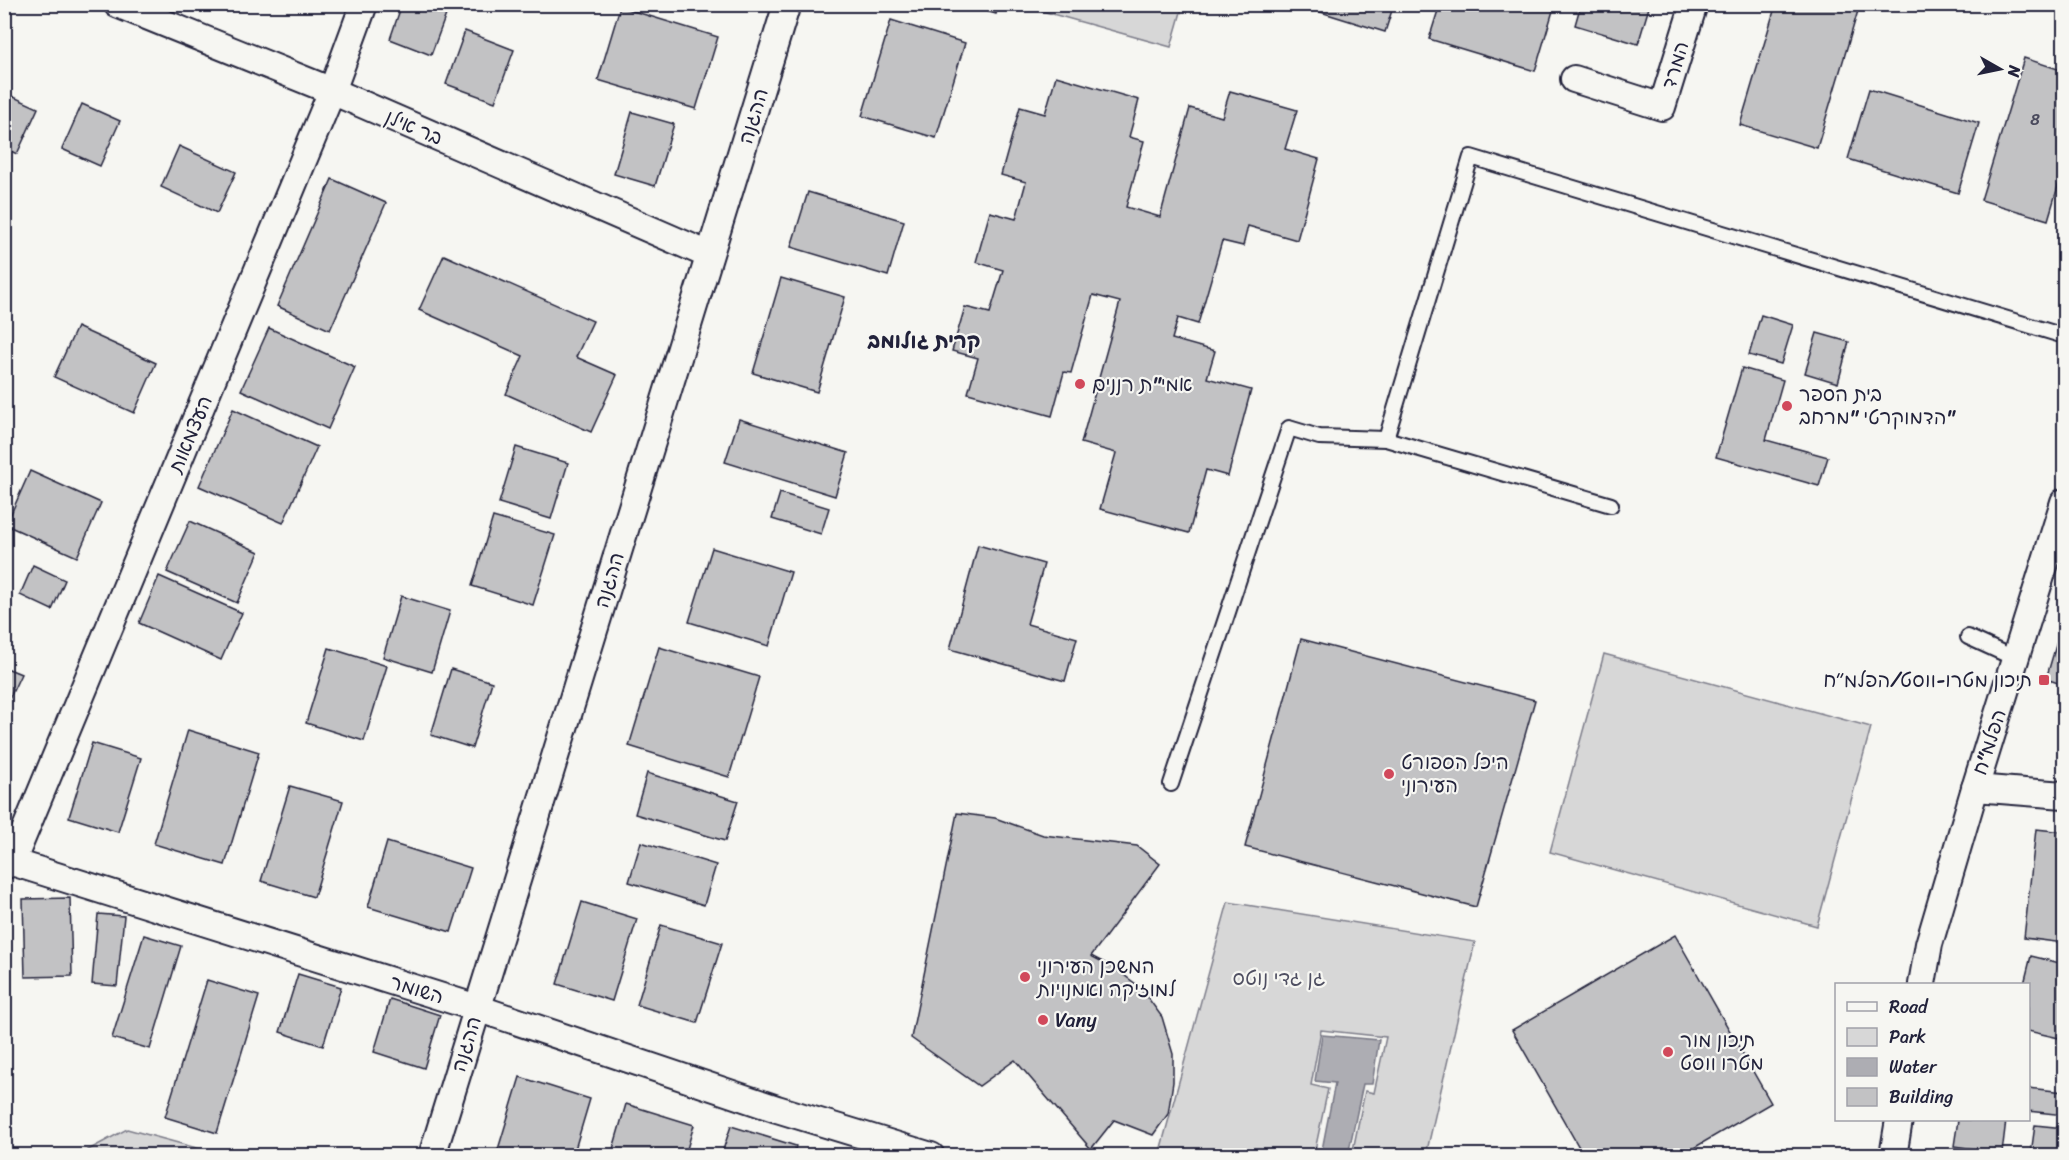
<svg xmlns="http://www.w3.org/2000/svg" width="2069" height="1160" font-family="Sriracha,'Playpen Sans Hebrew',sans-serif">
<rect width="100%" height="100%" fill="#f6f6f2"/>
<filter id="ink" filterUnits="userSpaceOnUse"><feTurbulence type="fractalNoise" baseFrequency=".0167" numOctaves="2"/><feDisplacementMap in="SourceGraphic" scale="12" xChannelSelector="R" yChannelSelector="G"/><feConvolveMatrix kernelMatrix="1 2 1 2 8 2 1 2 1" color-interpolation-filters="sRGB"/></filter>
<g filter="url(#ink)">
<g fill="#d7d7d7" stroke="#7c7c89" stroke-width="1.5">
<path d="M1039 5V4L1183 5 1171 47 1038 10Z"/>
<path d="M1604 654 1871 727 1817 926 1550 852Z"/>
<path d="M1228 902 1475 942 1426 1155H1352L1365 1091 1374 1093 1386 1037 1321 1030 1311 1085 1328 1089 1314 1155H1159Z"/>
<path d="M127 1129 222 1155H79Z"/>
</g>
<path fill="#adadb3" stroke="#757583" stroke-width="1.5" d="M1322 1035 1379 1040 1372 1084H1363L1348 1155H1321L1335 1083 1315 1081Z"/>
<g fill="#c2c2c4" stroke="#22223b" stroke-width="1.5">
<path d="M402 4H450L431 55 390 39Z"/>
<path d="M675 4H702L700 12Z"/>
<path d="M964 4H999L996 14Z"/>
<path d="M1295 4H1394L1385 32Z"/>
<path d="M1440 4H1555L1535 71 1429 39Z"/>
<path d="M1581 4H1650L1638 44 1575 25Z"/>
<path d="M1776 4H1860L1817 148 1740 125Z"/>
<path d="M620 7 718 37 696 109 598 80Z"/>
<path d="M891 20 965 43 936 138 862 116Z"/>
<path d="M465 31 514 50 495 102 446 84Z"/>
<path d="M2024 58 2064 71V166L2048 220 1981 200Z"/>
<path d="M1056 76 1139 100 1129 137 1144 141 1126 207 1160 217 1190 108 1222 117 1230 91 1297 110 1285 149 1319 159 1297 240 1248 226 1243 246 1222 241 1198 324 1178 318 1172 339 1215 351 1207 378 1251 390 1228 476 1206 470 1189 533 1100 509 1116 453 1081 443 1120 302 1093 295 1071 373 1064 372 1052 416 968 393 978 358 952 351 965 307 990 313 1003 270 976 262 990 212 1016 219 1026 182 1001 175 1020 107 1045 114Z"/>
<path d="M1869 89 1979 123 1958 193 1848 159Z"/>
<path d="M5 93 38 108 17 154 4 148Z"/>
<path d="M82 104 120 121 100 166 62 149Z"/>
<path d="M632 112 674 124 655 186 614 174Z"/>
<path d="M179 146 236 172 217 213 161 187Z"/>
<path d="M332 179 386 203 330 330 277 306Z"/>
<path d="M808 192 904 221 888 276 791 247Z"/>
<path d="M444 255 593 321 576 357 617 375 591 432 506 394 523 356 419 310Z"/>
<path d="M781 278 845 297 817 392 753 373Z"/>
<path d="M1761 315 1793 325 1781 364 1749 355Z"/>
<path d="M77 327 156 363 134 413 54 377Z"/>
<path d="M269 328 355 367 328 429 241 390Z"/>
<path d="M1817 333 1849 342 1838 383 1805 373Z"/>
<path d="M1742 368 1783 380 1766 440 1828 457 1819 486 1716 457Z"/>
<path d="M233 409 317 447 283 523 199 486Z"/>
<path d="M739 419 848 453 835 496 725 462Z"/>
<path d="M516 447 568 463 551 519 499 503Z"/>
<path d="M30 471 101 503 77 557 6 525Z"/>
<path d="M780 493 829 508 821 534 772 519Z"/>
<path d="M493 517 555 535 533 605 472 586Z"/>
<path d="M190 521 259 552 237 603 167 572Z"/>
<path d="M978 545 1044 564 1027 624 1077 638 1065 681 950 649Z"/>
<path d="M712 548 791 572 769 646 689 622Z"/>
<path d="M33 565 65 580 52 610 20 595Z"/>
<path d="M159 576 242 613 221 660 139 623Z"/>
<path d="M401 596 450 611 432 672 383 657Z"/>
<path d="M2064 618V685L2046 679Z"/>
<path d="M1301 639 1535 700 1476 907 1245 847Z"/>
<path d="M659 647 759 677 729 777 629 746Z"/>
<path d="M329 648 387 666 364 741 306 723Z"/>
<path d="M4 667 21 674 4 710Z"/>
<path d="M451 669 492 682 472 748 431 735Z"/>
<path d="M188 730 259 752 225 865 154 844Z"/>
<path d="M92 743 141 758 118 832 69 817Z"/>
<path d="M647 773 738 801 725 841 635 814Z"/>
<path d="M290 786 343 801 314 897 261 881Z"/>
<path d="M957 813 995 818 1043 835 1137 846 1160 864 1091 956 1114 968 1140 987 1162 1017 1173 1054V1082L1168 1114 1153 1135 1114 1120 1091 1149 1015 1060 979 1086 911 1038Z"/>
<path d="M2036 829 2064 832V943L2024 938Z"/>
<path d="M387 842 471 868 451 932 368 907Z"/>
<path d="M641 842 716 865 704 905 629 882Z"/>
<path d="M70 898 72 976 25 977 23 899Z"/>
<path d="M582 902 637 919 612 1001 557 984Z"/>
<path d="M98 914 124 916 117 986 92 984Z"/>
<path d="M661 925 722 943 697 1023 637 1005Z"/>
<path d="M144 935 181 946 150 1049 112 1038Z"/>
<path d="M1675 935 1771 1103 1680 1156H1584L1512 1030Z"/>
<path d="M2031 956 2064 964V1013L2059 1038 2028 1031V984H2024Z"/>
<path d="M298 974 341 987 323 1046 280 1032Z"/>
<path d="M207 980 259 996 217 1133 165 1117Z"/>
<path d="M390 999 440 1015 424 1068 374 1052Z"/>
<path d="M520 1077 590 1099 573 1156H496Z"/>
<path d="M2028 1088 2064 1092V1115L2028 1111Z"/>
<path d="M626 1104 694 1125 685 1156H611Z"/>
<path d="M1958 1120H2006L2002 1153 1954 1146Z"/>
<path d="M2035 1125 2064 1128V1156L2031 1154Z"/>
<path d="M731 1126 796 1146 793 1156H721Z"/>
</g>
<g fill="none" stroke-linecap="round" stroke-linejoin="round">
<g stroke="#22223b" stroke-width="18">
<g id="lane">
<path d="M1386 439 1471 157 2064 336"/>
<path d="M1968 637 2016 659"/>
<path d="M1171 784 1289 428 1319 437 1386 439 1611 505"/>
</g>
</g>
<g stroke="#22223b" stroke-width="30">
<g id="street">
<path d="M117 4 332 91 709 255"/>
<path d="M1574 79 1662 107 1694 4"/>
<path d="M1975 788 2064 795"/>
<path d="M12 862 332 91 364 4"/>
<path d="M4 866 12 862 477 1008 777 1109 931 1156"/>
<path d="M1922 984 1929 944 1975 788 2064 502"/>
<path d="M432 1156 787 4"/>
<path d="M1893 1156 1899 1120"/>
</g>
</g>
<use href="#lane" stroke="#f6f6f2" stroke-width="14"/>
<use href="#street" stroke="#f6f6f2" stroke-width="26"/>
</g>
</g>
<g fill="#d1495b" stroke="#f6f6f2" stroke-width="2">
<circle cx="1080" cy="384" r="6"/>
<circle cx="1787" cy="406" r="6"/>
<rect x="2038" y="674" width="12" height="12" rx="3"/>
<circle cx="1389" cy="774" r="6"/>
<circle cx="1025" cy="977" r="6"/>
<circle cx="1043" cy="1020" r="6"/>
<circle cx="1668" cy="1052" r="6"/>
</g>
<g text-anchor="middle" stroke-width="4.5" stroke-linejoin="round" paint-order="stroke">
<g font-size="16" fill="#4a4a5d">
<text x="2035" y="125">8</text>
</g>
<g font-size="20" fill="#22223b" stroke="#f6f6f2">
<text transform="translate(1675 65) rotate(-73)" y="7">המרד</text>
<text transform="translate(753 116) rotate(-73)" y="7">ההגנה</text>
<text transform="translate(414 127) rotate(23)" y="7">בר אילן</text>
<text transform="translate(190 434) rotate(-67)" y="7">העצמאות</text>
<text transform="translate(609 580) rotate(-73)" y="7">ההגנה</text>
<text transform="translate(1989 742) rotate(-72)" y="7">הפלמ"ח</text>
<text transform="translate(417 989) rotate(17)" y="7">השומר</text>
<text transform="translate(466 1044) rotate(-73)" y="7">ההגנה</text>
</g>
<g font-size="20" fill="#22223b" stroke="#f6f6f2" text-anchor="start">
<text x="1092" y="391">אמי"ת רננים</text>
<text x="1799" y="401">בית הספר<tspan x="1799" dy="23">הדמוקרטי "מרחב"</tspan></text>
<text x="2032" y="687" text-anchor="end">תיכון מטרו-ווסט/הפלמ״ח</text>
<text x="1401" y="769">היכל הספורט<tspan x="1401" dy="23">העירוני</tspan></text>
<text x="1037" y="973">המשכן העירוני<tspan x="1037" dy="23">למוזיקה ואמנויות</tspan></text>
<text x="1055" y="1027">Vany</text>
<text x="1680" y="1047">תיכון מור<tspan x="1680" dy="23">מטרו ווסט</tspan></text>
</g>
<g font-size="20" fill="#4f4f62" stroke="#f6f6f2">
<text x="1279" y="985">גן גדי נוטס</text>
</g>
<g font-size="21" font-weight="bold" fill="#22223b" stroke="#f6f6f2">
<text x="924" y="348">קרית גולומב</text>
</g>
</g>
<rect width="2069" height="1160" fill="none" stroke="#f6f6f2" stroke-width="24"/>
<rect x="12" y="12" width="2045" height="1136" fill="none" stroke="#22223b" stroke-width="2" filter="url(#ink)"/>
<rect x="1835" y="983" width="195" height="138" fill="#f6f6f2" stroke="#a1a1a9" stroke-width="1.5"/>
<rect x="1847" y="1002" width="30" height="9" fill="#f6f6f2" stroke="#a1a1a9" stroke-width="1.5"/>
<text x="1889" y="1013" font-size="18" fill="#22223b">Road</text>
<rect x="1847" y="1028" width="30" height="18" fill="#d7d7d7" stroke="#a1a1a9" stroke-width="1.5"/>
<text x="1889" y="1043" font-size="18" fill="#22223b">Park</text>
<rect x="1847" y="1058" width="30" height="18" fill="#adadb3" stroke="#a1a1a9" stroke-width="1.5"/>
<text x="1889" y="1073" font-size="18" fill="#22223b">Water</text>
<rect x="1847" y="1088" width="30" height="18" fill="#c2c2c4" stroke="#a1a1a9" stroke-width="1.5"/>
<text x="1889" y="1103" font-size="18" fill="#22223b">Building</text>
<g transform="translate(2000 69) rotate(99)" stroke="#f6f6f2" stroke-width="4.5" paint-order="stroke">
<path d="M0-4.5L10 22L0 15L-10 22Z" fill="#22223b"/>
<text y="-9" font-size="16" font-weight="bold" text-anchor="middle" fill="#22223b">N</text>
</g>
</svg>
